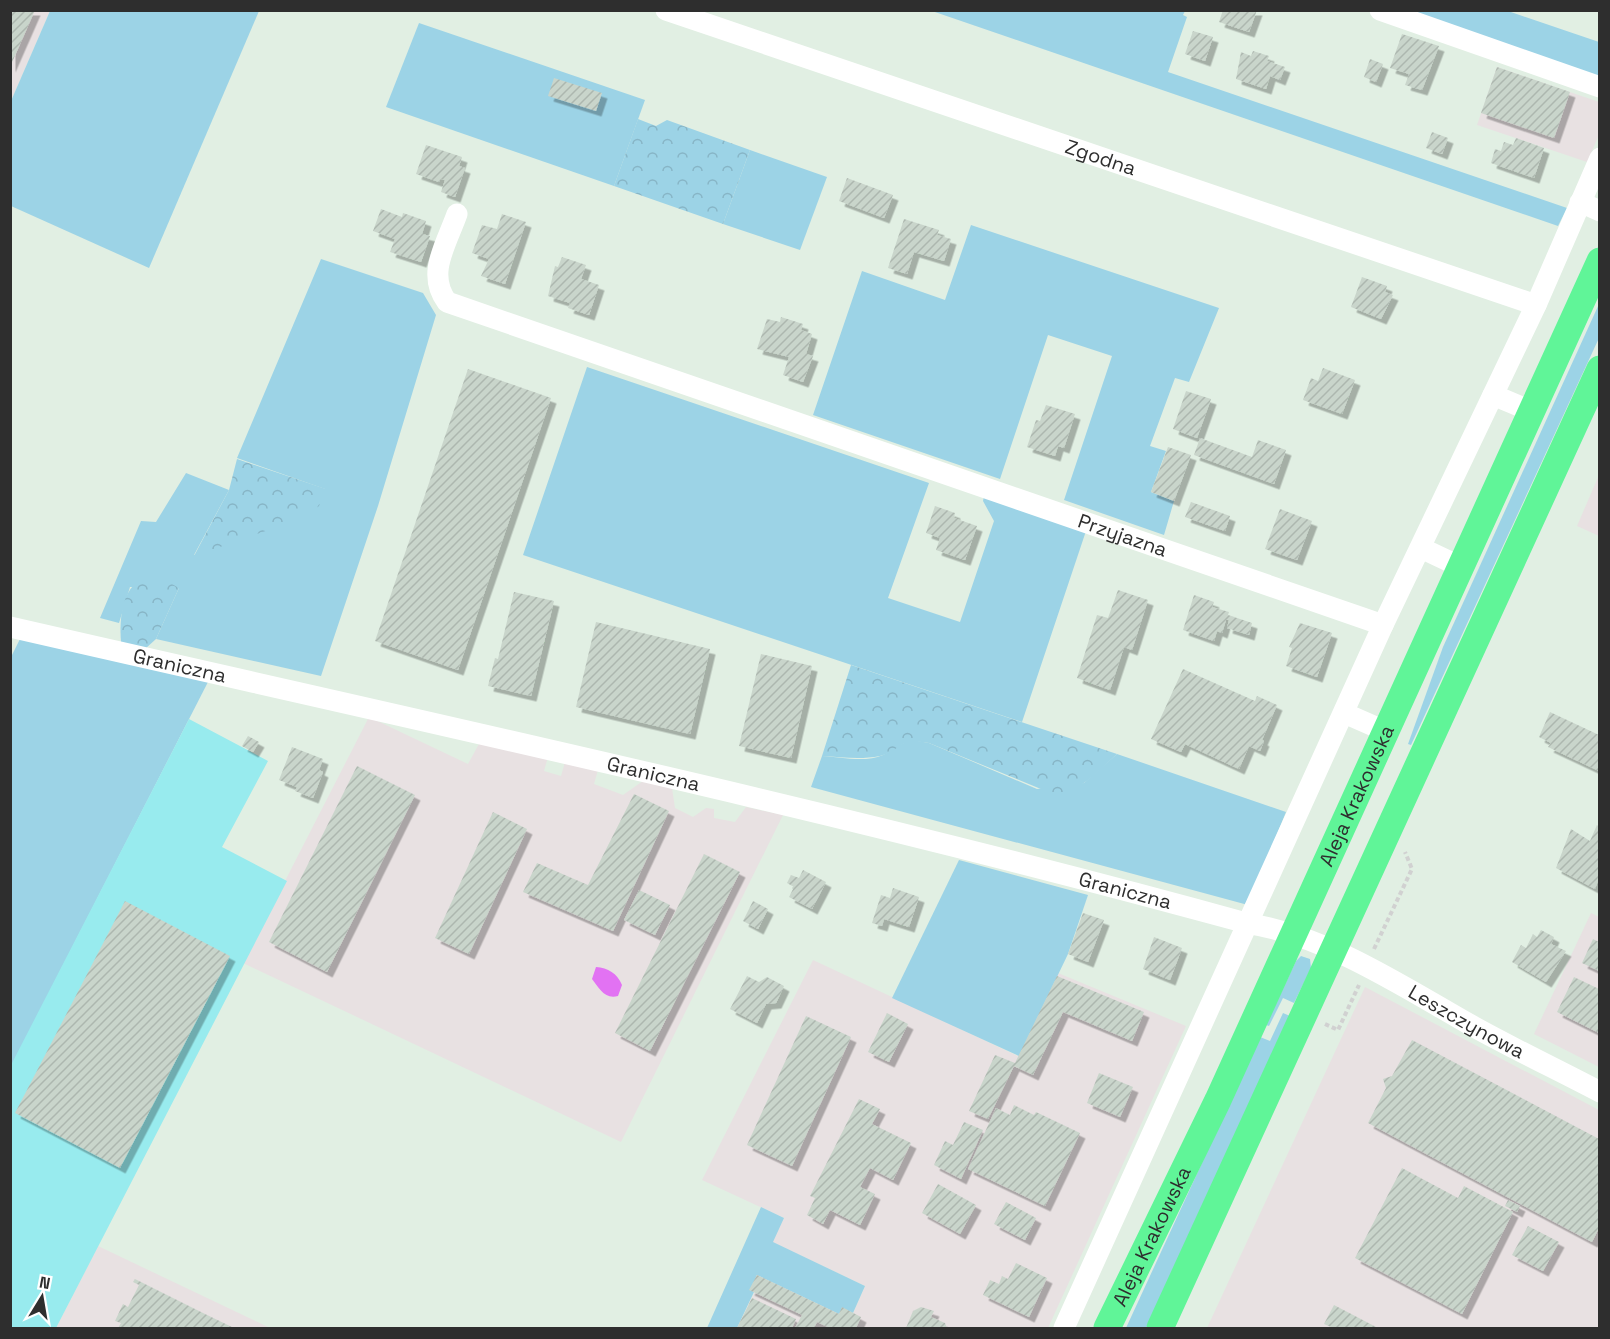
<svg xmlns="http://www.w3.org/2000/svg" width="1610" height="1339" font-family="'Space Grotesk',sans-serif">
<defs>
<pattern id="forest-crowns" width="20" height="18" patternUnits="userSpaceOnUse" patternTransform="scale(1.5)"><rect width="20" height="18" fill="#9cd3e6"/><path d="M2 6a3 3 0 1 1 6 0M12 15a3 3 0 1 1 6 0" fill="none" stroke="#87b5c6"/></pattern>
<pattern id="building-hatch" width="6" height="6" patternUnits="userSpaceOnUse" patternTransform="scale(1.5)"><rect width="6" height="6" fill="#c9d5cb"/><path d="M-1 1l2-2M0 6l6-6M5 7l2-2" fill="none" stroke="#adb7af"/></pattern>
<filter id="shadow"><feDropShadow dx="5.5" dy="5.5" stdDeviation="0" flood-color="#0004"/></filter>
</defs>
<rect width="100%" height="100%" fill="#e1efe3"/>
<g fill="#e8e1e2">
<path d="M11 11H50L11 101Z"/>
<path d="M1497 67 1599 102V135L1587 162 1477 125Z"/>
<path d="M1599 475V536L1577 526Z"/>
<path d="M369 717 468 764 480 742 548 757 544 771 561 776 565 762 598 770 594 784 623 795 643 781 672 788 675 808 693 817 706 808 714 809V818L735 822 746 807 783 815 621 1142 243 963Z"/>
<path d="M1591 913 1599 917V1067L1534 1034Z"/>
<path d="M813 960 1018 1056 1058 973 1186 1026 1048 1328H737L754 1293 749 1290 757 1275 853 1313 865 1286 772 1242 784 1218 702 1180Z"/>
<path d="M1365 987 1599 1110V1328H1207Z"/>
<path d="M98 1246 270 1328H56Z"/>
</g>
<g fill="#9cd3e6">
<path d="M50 11H259L149 268 11 206V101Z"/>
<path d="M932 11H1185L1183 15 1187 17 1168 72 1567 208 1558 226Z"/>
<path d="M1395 11H1508L1599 42V81Z"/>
<path d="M419 23 645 100 614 186 386 107Z"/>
<path d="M750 150 827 177 800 250 723 224Z"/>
<path d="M971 225 1219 308 1189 382 1175 378 1150 446 1166 451 1151 492 1174 501 1164 535 1064 500 1112 356 1048 335 1000 479 813 415 862 271 945 300Z"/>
<path d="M321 259 423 293 436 315 378 506 321 676 156 639 179 588 130 587 119 623 100 618 141 521 156 522 186 473 229 490 194 555 325 489 237 458Z"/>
<path d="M1599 304V338L1411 745 1408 744 1443 647Z"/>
<path d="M587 367 929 483 888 598 960 622 994 521 983 501 984 496 1086 531 1022 722 523 555Z"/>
<path d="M20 639 209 680 11 1067 10 659Z"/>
<path d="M912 740 929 743 1037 789 1084 783 1117 754 1286 812 1248 905 811 787 822 756C841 757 865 763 883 755 894 750 900 743 912 740Z"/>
<path d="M959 860 1088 895 1068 954 1019 1056 892 998Z"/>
<path d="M1301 956 1310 959 1311 968 1294 1003 1283 998 1269 1026 1266 1025 1296 961Z"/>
<path d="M1283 1013 1290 1016 1146 1328H1126L1260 1037 1270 1041Z"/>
<path d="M761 1207 784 1218 773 1242 865 1286 853 1313 842 1308 839 1314 757 1275 750 1290 754 1292 737 1328H707Z"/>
</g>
<g fill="url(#forest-crowns)">
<path d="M638 119 656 126 667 120 750 150 723 224 614 186Z"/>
<path d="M237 459 326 489 319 506 303 518 194 556 229 490Z"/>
<path d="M149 577 161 578 179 588 156 639 145 649 121 642C119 618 122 582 149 577Z"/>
<path d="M851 665 1117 754C1097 772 1081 792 1053 794L929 743C896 738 903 750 880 756 860 760 841 757 822 756Z"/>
</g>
<path fill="#98ebee" d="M189 719 268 761 222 847 287 881 56 1328H11L10 1067Z"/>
<path fill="#e272f3" d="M596 967C608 968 617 973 622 985L618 996C605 1000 599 988 592 979Z"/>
<g fill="url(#building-hatch)" filter="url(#shadow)">
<path d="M10 10H35L10 67Z"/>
<path d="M1223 10H1257L1249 32 1219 22Z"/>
<path d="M1193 31 1213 37 1205 61 1185 54Z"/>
<path d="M1402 34 1439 46 1422 90 1405 85 1409 74 1390 68Z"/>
<path d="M1253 51 1269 56 1267 61 1285 67 1280 80 1270 76 1266 89 1236 79 1241 52 1251 56Z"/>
<path d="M1370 59 1383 64 1376 82 1364 77Z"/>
<path d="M1497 67 1570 92 1554 138 1481 113Z"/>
<path d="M554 78 602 93 596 111 548 96Z"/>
<path d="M1432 132 1448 138 1442 154 1426 148Z"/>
<path d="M1516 138 1544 148 1534 178 1491 163 1495 149 1501 151 1504 142 1513 145Z"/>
<path d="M426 145 462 157 459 166 465 168 455 197 441 192 445 180 440 179 439 182 416 174Z"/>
<path d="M847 178 893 195 884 218 839 201Z"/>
<path d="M381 209 402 217 403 213 426 221 422 234 430 236 421 262 390 252 395 239 373 231Z"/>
<path d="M502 214 526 222 505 284 481 276 489 259 472 253 482 225 497 229Z"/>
<path d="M904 219 939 230 937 235 951 239 944 261 914 252 907 274 888 268Z"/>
<path d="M562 257 586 265 581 279 599 285 589 315 568 308 570 303 548 296 555 266 558 267Z"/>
<path d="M1362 277 1387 286 1385 292 1393 295 1381 319 1351 307Z"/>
<path d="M781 317 803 324 801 330 812 334 806 354 813 356 803 382 783 375 789 357 757 349 767 319 780 322Z"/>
<path d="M1323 368 1355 380 1342 414 1303 400 1311 378 1318 381Z"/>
<path d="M468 369 551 398 458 670 375 641Z"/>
<path d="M1186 391 1211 399 1197 438 1173 429Z"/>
<path d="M1046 405 1075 414 1064 448 1058 446 1055 456 1027 447 1036 420 1040 421Z"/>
<path d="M1200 438 1252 457 1258 440 1286 450 1274 484 1194 455Z"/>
<path d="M1168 447 1191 455 1174 501 1151 492Z"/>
<path d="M1191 502 1230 516 1225 531 1185 517Z"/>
<path d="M935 506 955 513 954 518 977 526 965 560 936 550 940 538 926 533Z"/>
<path d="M1280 509 1312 521 1297 560 1265 549Z"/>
<path d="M1118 590 1148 600 1132 650 1124 647 1110 690 1077 678 1097 615 1108 618Z"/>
<path d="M514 592 554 601 531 696 488 686 495 658 498 659Z"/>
<path d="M1194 595 1214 602 1212 607 1229 612 1228 615 1252 623 1249 635 1227 628 1229 620H1226L1222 633 1217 631 1214 641 1183 630Z"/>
<path d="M596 622 710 649 690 734 576 707Z"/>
<path d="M1300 623 1332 633 1317 677 1286 666 1292 648 1289 647Z"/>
<path d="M761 654 812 666 791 758 739 746Z"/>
<path d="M1183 669 1255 701 1257 696 1277 705 1262 740 1264 741 1260 751 1249 746 1239 769 1185 744 1181 752 1151 739Z"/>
<path d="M1550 712 1599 735V771L1548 747 1551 743 1539 737Z"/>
<path d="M248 736 259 742 253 752 242 746Z"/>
<path d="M292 747 323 759 319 770 323 772 313 798 295 791 297 787 279 780Z"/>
<path d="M357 766 415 795 327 972 269 942Z"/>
<path d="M634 794 669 811 613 931 523 892 537 863 588 885Z"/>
<path d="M493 812 527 829 469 954 435 938Z"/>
<path d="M1597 825 1599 827V878L1595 889 1556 868 1571 829 1590 841Z"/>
<path d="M704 854 740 872 650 1051 615 1033Z"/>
<path d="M803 870 826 882 812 909 789 897 794 887 787 883 791 875 799 878Z"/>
<path d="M893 888 919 897 909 927 884 919 882 926 872 923 881 895 890 898Z"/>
<path d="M639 890 670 905 655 935 624 920Z"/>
<path d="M125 901 230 956 120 1168 15 1113Z"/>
<path d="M753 901 768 909 758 929 743 921Z"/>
<path d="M1083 913 1104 920 1088 962 1068 954Z"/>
<path d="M1541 930 1554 937 1551 944 1566 951 1546 982 1512 962 1521 945 1526 948 1533 934 1537 937Z"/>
<path d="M1154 937 1182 948 1170 980 1143 969Z"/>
<path d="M1593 939 1599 942V971L1582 963Z"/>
<path d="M747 976 759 982 767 977 784 986 776 1003 766 1004 757 1023 730 1009Z"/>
<path d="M1057 976 1144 1012 1132 1041 1063 1012 1033 1075 1014 1066 988 1119 969 1111 995 1055 1015 1063Z"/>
<path d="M1574 977 1599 989V1033L1557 1012Z"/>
<path d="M887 1013 908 1024 889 1062 868 1052Z"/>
<path d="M806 1016 851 1037 792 1166 747 1145Z"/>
<path d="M1412 1040 1599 1139V1228L1592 1242 1368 1123 1386 1088 1383 1079 1392 1076Z"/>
<path d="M1099 1073 1133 1087 1120 1117 1087 1103Z"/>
<path d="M859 1099 880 1109 872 1124 911 1143 893 1180 870 1168 860 1187 875 1194 860 1225 830 1210 823 1224 807 1215 815 1198 810 1196Z"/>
<path d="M1014 1105 1034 1115 1036 1112 1080 1133 1045 1206 968 1169 996 1108 1010 1115Z"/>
<path d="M964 1122 983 1130 961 1179 934 1165 945 1141 953 1145Z"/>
<path d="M1402 1168 1458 1198 1464 1186 1513 1212 1462 1314 1355 1258Z"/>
<path d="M938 1184 976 1205 960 1234 922 1213Z"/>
<path d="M1508 1200 1520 1206 1517 1212 1505 1206Z"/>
<path d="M1006 1202 1036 1218 1025 1240 994 1224Z"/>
<path d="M1528 1226 1559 1242 1543 1271 1512 1255Z"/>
<path d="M1016 1263 1047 1278 1029 1317 983 1295 990 1280 999 1284 1002 1276 1008 1279Z"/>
<path d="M757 1275 839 1314 842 1307 861 1317 856 1328H830L817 1322 814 1328H795L802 1315 749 1290Z"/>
<path d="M135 1279 203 1313 234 1328H118L121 1323 115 1321 123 1304 128 1307 139 1285 133 1282Z"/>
<path d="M752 1298 796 1319 792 1328H737Z"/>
<path d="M1334 1305 1378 1328H1333L1324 1324Z"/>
<path d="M921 1307 934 1311 931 1317 945 1323 947 1328H906L913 1311Z"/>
</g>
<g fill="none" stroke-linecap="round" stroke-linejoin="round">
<g stroke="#d1d1d1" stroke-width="4" stroke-dasharray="4.5 3" stroke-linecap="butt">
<path d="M1374 949 1412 869 1405 852"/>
<path d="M1325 1024 1338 1030 1359 985"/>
</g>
<g stroke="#fff" stroke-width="21">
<path id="s1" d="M666 10 1536 305"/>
<path d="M1380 10 1600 87"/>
<path d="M1580 202 1600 211"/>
<path id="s2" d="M457 214C446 245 426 274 447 302L1383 625"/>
<path d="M1493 395 1531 411"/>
<path d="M1421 548 1459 566"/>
<path id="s3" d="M10 627C425 722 840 811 1250 924 1326 936 1402 986 1469 1024 1512 1048 1556 1069 1600 1092"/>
<path d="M1344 713 1385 731"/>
<path d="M1064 1328 1383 625 1536 305 1600 158"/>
</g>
<g stroke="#60f598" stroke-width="27">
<path id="s4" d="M1107 1328 1218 1100 1600 261"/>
<path d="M1160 1328 1600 369"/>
</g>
</g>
<g text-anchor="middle" stroke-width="5" stroke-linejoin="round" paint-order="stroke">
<g font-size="20" fill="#2e2e2e" stroke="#fff">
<text dy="7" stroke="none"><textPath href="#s1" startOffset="459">Zgodna</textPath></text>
<text dy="7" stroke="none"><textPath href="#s2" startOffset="808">Przyjazna</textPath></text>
<text dy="7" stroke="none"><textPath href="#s3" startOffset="174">Graniczna</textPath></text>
<text dy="7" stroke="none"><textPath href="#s3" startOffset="660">Graniczna</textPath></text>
<text dy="7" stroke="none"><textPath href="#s4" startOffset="588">Aleja Krakowska</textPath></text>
<text dy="7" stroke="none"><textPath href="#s3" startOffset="1146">Graniczna</textPath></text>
<text dy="7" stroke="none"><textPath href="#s3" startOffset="1514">Leszczynowa</textPath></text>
<text dy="7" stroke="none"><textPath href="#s4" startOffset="102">Aleja Krakowska</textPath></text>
</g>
</g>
<rect width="1610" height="1339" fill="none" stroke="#2e2e2e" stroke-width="24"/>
<g transform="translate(42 1297) rotate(11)" stroke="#ffffff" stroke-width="4.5" paint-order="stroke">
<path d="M0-4.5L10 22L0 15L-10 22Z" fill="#2e2e2e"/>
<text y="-9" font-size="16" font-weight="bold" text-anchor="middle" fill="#2e2e2e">N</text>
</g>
</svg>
